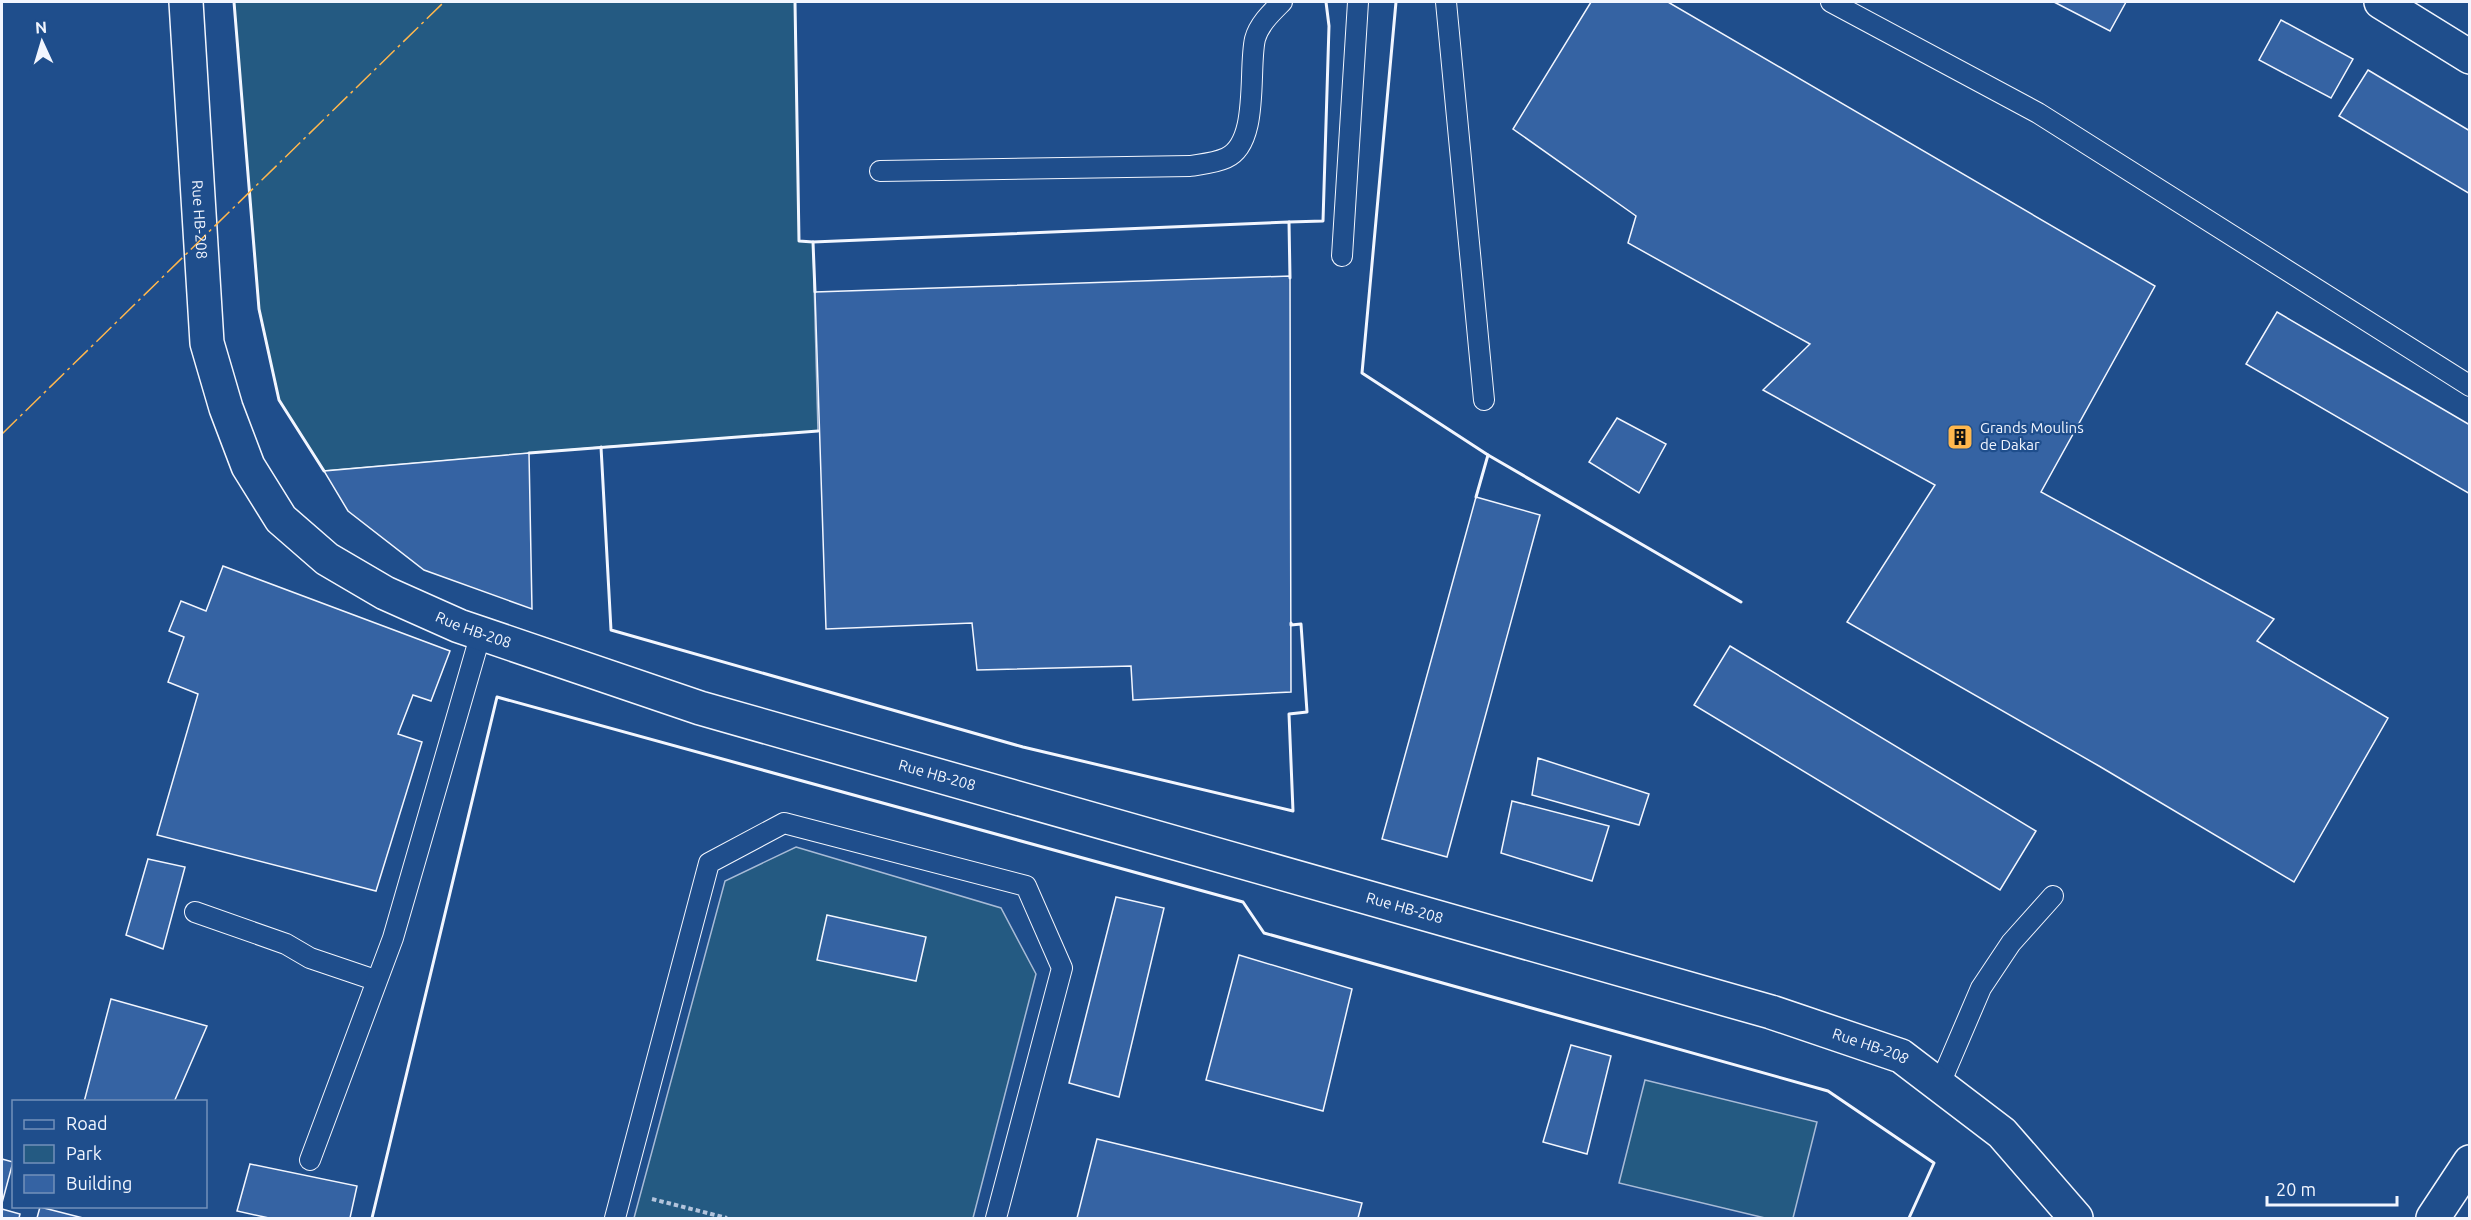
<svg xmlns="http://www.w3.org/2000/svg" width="2471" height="1220" font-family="Ubuntu,sans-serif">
<rect width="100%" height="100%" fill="#1f4e8c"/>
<g fill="#245a82" stroke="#a8bbd7" stroke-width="1.5">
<path d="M234 2H795L799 241 813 242 818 431 601 447 324 471 279 400 259 310Z"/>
<path d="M796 847 1001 908 1036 974 973 1218H634L725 881Z"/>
<path d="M1645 1080 1817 1122 1793 1218H1765L1619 1183Z"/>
</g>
<g fill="#3563a3" stroke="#f2f6ff" stroke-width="1.5">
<path d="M1591 2H1668L2155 286 2041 492 2274 619 2257 641 2388 718 2294 882 2099 766 1847 622 1935 485 1763 390 1810 344 1628 243 1636 216 1513 129Z"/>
<path d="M2054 2H2126L2110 31Z"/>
<path d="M2281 20 2353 59 2331 98 2259 60Z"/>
<path d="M2368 70 2470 131V194L2339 116Z"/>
<path d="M1290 276 1291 692 1133 700 1131 666 977 670 972 623 826 629 815 292Z"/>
<path d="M2277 312 2470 425V494L2246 364Z"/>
<path d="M1617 418 1666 444 1639 493 1589 462Z"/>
<path d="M529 453 532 609 424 570 348 511 324 471Z"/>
<path d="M1476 497 1540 515 1447 857 1382 839Z"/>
<path d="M223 566 450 651 431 701 413 695 398 734 422 742 376 891 157 835 198 694 168 682 184 637 169 631 181 601 206 611Z"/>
<path d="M1730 646 2036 831 2000 890 1694 705Z"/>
<path d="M1538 758 1649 794 1639 825 1532 795Z"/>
<path d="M1512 801 1609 826 1592 881 1501 853Z"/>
<path d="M148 859 185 867 163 949 126 935Z"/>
<path d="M1116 897 1164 908 1119 1097 1069 1083Z"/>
<path d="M827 915 926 937 916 981 817 960Z"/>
<path d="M1239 955 1352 989 1323 1111 1206 1080Z"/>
<path d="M111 999 207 1026 174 1102H84Z"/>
<path d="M1571 1045 1611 1056 1587 1154 1543 1142Z"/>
<path d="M1097 1139 1362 1203 1358 1218H1077Z"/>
<path d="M2 1159 13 1162 2 1203Z"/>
<path d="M250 1164 357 1186 350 1218H269L237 1211Z"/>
<path d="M40 1207 83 1218H37Z"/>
<path d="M2 1209 20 1214 19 1218H2Z"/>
</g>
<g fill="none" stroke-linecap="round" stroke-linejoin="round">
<g stroke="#f2f6ff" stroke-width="22">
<g id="lane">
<path d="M1446 2 1484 400"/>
<path d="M1831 2 2038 113 2470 386"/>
<path d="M880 171 1190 166C1202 164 1215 163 1226 158 1260 143 1248 69 1255 39 1259 24 1272 12 1282 2"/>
<path d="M1342 256 1358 2"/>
<path d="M195 912 286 944 310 958 375 980"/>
<path d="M1939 1086 1981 988 2011 943 2053 896"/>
<path d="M310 1160 393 938 481 633"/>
<path d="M615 1218 709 863 784 823 1026 886 1062 968 996 1218"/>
</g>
</g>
<g stroke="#f2f6ff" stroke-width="36">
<g id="street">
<path id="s1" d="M186 2 207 343 226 408 248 466 281 519 327 559 385 593 459 626 700 708 1771 1012 1901 1056 2002 1133 2076 1218"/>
</g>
</g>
<g stroke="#f2f6ff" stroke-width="36">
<g id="secondary">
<path d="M2381 2 2470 57"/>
<path d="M2433 1218 2470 1162"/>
</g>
</g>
<path stroke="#b3c4dc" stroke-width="4" stroke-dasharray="4.5 3" stroke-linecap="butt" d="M652 1199 727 1218"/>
<use href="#lane" stroke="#1f4e8c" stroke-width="20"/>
<use href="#street" stroke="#1f4e8c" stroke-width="33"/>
<use href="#secondary" stroke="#1f4e8c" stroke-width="33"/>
<g stroke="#f2f6ff" stroke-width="3">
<path d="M234 2 259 309 279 400 324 471"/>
<path d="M795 2 799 241 813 242 815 292"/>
<path d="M1396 2 1362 373 1488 455 1741 602"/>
<path d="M1289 222 1323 221 1329 26 1326 2"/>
<path d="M813 242 1289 222 1290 278"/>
<path d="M601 447 611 630 1023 747 1293 811 1289 714 1307 712 1301 624 1291 625V623"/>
<path d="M529 453 818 431"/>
<path d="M1476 497 1488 455"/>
<path d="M372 1218 497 697 1243 902 1264 933 1828 1091 1934 1163 1909 1218"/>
</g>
<path stroke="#ffb74d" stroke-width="1.5" stroke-dasharray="21 4.5 3 4.5" stroke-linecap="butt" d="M2 434 444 2"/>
</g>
<defs>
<g id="building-square" transform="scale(1.35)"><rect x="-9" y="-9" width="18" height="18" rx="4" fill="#ffb74d" stroke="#1f4e8c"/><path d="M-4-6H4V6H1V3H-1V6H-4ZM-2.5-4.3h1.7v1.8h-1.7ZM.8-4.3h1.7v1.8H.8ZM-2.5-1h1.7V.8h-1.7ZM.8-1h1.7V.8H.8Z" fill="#111"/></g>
</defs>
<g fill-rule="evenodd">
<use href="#building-square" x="1960" y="437"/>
</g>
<g text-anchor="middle" stroke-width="4.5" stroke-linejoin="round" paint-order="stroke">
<g font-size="15" fill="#f2f6ff" stroke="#1f4e8c">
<text dy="5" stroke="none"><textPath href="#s1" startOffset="218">Rue HB-208</textPath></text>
<text dy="5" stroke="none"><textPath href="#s1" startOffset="758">Rue HB-208</textPath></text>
<text dy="5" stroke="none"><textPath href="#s1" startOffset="1244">Rue HB-208</textPath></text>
<text dy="5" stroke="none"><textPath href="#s1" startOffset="1730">Rue HB-208</textPath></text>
<text dy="5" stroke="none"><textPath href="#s1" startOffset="2216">Rue HB-208</textPath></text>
</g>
<g font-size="15" fill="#f2f6ff" stroke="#1f4e8c" text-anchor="start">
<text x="1980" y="433">Grands Moulins<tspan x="1980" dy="17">de Dakar</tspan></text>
</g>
</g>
<rect width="2471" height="1220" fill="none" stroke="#f2f6ff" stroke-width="6"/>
<rect x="12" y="1100" width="195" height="108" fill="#1f4e8c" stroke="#7391ba" stroke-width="1.5"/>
<rect x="24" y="1120" width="30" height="9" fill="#1f4e8c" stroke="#7391ba" stroke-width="1.5"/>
<text x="66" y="1130" font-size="18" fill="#f2f6ff">Road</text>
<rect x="24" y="1145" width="30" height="18" fill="#245a82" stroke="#7391ba" stroke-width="1.5"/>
<text x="66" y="1160" font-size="18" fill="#f2f6ff">Park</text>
<rect x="24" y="1175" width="30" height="18" fill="#3563a3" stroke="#7391ba" stroke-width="1.5"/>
<text x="66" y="1190" font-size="18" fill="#f2f6ff">Building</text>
<g transform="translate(42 42) rotate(356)" stroke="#1f4e8c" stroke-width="4.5" paint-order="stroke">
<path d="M0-4.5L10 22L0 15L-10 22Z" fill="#f2f6ff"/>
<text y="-9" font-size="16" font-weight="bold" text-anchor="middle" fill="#f2f6ff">N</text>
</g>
<path d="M2267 1196v9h130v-9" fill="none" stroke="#f2f6ff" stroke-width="3"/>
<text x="2276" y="1196" font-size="18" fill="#f2f6ff" stroke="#1f4e8c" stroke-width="4.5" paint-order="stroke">20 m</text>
</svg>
